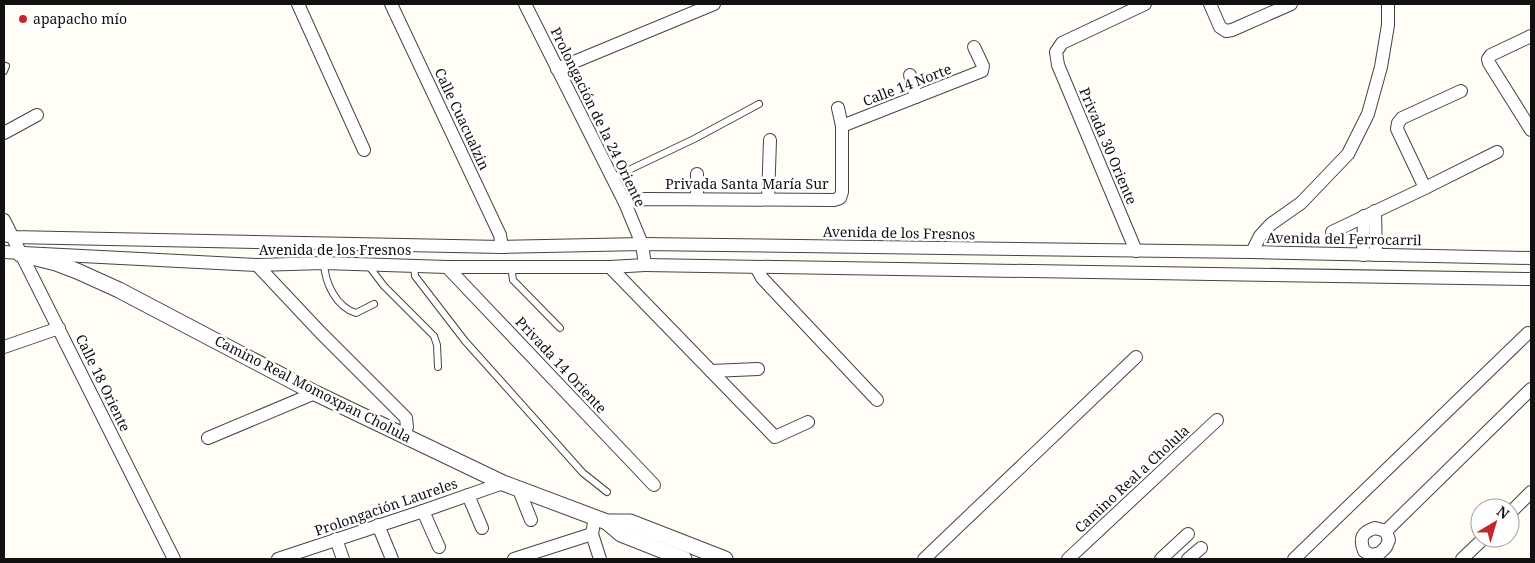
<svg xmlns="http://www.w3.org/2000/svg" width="1535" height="563" font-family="'Noto Serif',serif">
<rect width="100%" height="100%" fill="#fffdf5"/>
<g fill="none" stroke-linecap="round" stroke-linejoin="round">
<g stroke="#444" stroke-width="8">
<g id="service">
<path d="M4 71 6 66"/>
<path d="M612 178 694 139 759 104"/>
<path d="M324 263C325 283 336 307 356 313L374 304"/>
<path d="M368 265 384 286 434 336 437 345 438 367"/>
<path d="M414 266 415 276 465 341 583 473 607 492"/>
<path d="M511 266 513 280 560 328"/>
</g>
</g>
<g stroke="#444" stroke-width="14">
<g id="minor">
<path d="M298 4 364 150"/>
<path d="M391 4 500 235 502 247"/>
<path d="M1210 4 1220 27 1226 31 1232 30 1291 4"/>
<path d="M1531 36 1491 55 1488 59 1489 63 1531 130"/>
<path d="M557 69 714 4"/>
<path d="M910 75 916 97"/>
<path d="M842 126 982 71 983 66 974 47"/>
<path d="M4 133 37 115"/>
<path d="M697 174V199"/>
<path d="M1425 188 1397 129 1398 123 1402 118 1461 91"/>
<path d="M768 199 770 140"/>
<path d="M625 203 645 199 834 200 840 198 842 192V126L838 108"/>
<path d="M1375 211 1376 255"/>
<path d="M4 220 174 559"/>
<path d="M1332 232 1425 188 1497 152"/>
<path d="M4 235 12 237 502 247 642 244 1252 252 1531 258"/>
<path d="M1136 251 1058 65 1056 52 1062 43 1145 4"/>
<path d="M4 252 257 265 324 263 447 267H610L645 265 642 244 625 203 525 4"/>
<path d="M1252 252 1260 236 1271 224 1301 203 1348 154 1368 114 1381 67 1388 25V4"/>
<path d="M1363 255 1364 216"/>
<path d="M257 265 320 332 406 418 407 427 404 435"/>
<path d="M645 265 1531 279"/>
<path d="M447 267 654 485"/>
<path d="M610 267 775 437 808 422"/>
<path d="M756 267 762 278 877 400"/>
<path d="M4 347 59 328"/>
<path d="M711 371 758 369"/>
<path d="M208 438 315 393"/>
<path d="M519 490 531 520"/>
<path d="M468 495 482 528"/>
<path d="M423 511 439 547"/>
<path d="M1510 513 1531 492"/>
<path d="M378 525 392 559"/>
<path d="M1375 528 1386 531 1389 540 1386 547 1380 553 1371 555 1364 551C1359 538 1362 532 1375 528Z"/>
<path d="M1386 531 1531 389"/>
<path d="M592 534 600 559"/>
<path d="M336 539 343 559"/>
<path d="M278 559 423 511 503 483"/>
<path d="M514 559 592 534 595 517"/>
<path d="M924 559 1136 357"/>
<path d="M1068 559 1217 420"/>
<path d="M1161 559 1188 534"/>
<path d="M1188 559 1201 548"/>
<path d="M1294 559 1528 333"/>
<path d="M1462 559 1484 538"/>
</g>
</g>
<g stroke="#444" stroke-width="17">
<g id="tertiary">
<path d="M20 254 56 263 77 271 119 290 315 393 503 483 607 522H630L725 559"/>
<path d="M607 522 621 534 684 559"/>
</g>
</g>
<use href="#service" stroke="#fff" stroke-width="6"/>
<use href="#minor" stroke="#fff" stroke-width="12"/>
<use href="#tertiary" stroke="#fff" stroke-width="15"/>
</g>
<circle fill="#c4262e" stroke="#fff" stroke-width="2" cx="23" cy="19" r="5"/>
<g text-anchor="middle" stroke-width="5" stroke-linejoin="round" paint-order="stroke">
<g font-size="14" fill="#111" stroke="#fff" text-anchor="start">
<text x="33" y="24">apapacho mío</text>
</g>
<g font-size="14" fill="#111" stroke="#fff">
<text transform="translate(907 85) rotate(-21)" y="5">Calle 14 Norte</text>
<text transform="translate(598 117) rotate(64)" y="5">Prolongación de la 24 Oriente</text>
<text transform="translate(462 119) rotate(65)" y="5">Calle Cuacualzin</text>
<text transform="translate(1108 146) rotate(67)" y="5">Privada 30 Oriente</text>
<text x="747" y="189">Privada Santa María Sur</text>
<text transform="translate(899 233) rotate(1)" y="5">Avenida de los Fresnos</text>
<text transform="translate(1344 239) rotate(1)" y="5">Avenida del Ferrocarril</text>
<text x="335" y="255">Avenida de los Fresnos</text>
<text transform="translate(561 365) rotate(47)" y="5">Privada 14 Oriente</text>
<text transform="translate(103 383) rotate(64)" y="5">Calle 18 Oriente</text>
<text transform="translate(313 389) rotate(27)" y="5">Camino Real Momoxpan Cholula</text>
<text transform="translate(1132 479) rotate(-43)" y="5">Camino Real a Cholula</text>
<text transform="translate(386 507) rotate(-19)" y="5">Prolongación Laureles</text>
</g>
</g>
<rect width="1535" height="563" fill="none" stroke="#111111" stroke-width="10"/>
<g transform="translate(1495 523) rotate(38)"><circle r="24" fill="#ffffff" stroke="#a0a0a0"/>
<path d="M0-4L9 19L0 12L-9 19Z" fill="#c4262e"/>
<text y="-8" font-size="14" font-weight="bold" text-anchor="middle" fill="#111111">N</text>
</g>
</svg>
